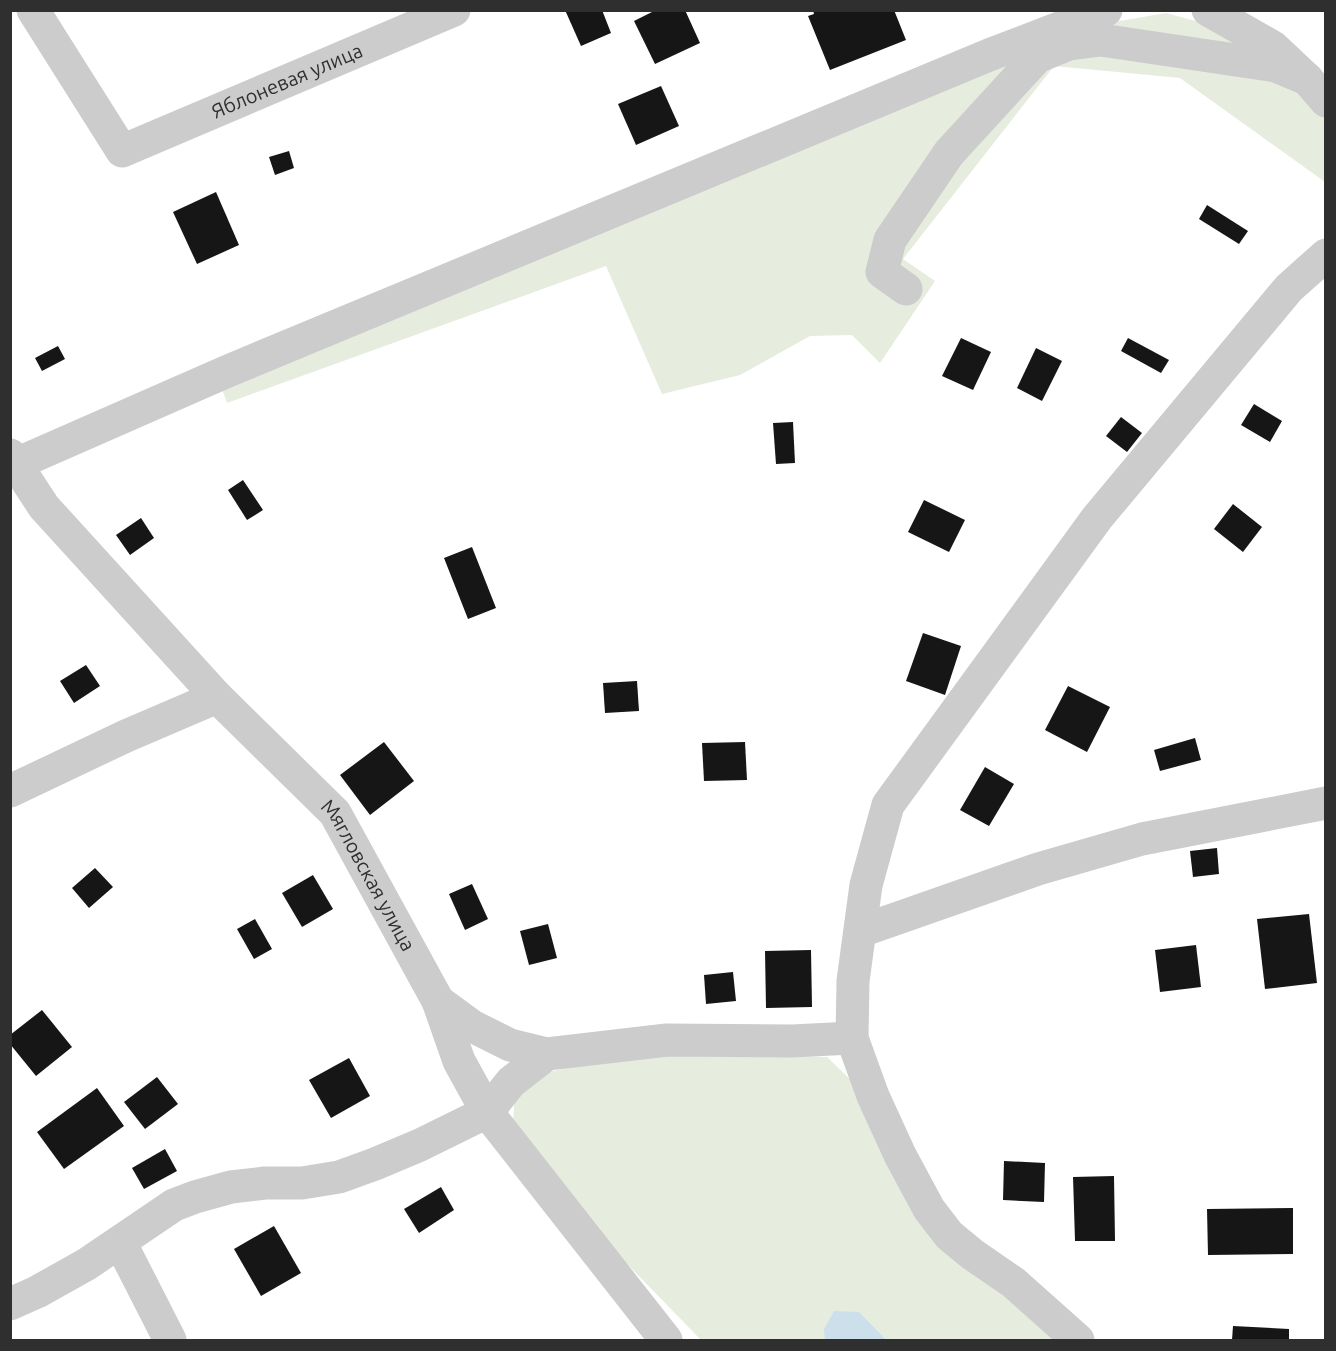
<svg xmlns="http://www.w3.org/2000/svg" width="1336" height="1351" font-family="Ubuntu,sans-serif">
<rect width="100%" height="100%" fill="#fff"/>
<g fill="#e6ecde">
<path d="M1166 13 1229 30 1325 113V182L1180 78 1054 66 903 259 935 281 880 363 852 335 810 336 740 375 662 394 606 266 227 403 221 386 1074 29Z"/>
<path d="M644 1053 827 1057 856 1085 880 1134 1062 1340H701L598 1234 513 1122 515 1092 541 1074 600 1060Z"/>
</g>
<path fill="#cbe0eb" d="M834 1311 859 1312 886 1340H825L824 1329Z"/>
<g fill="#161616">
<path d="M565 10H602L611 33 581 46Z"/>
<path d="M656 10H685L700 43 655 64 634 21Z"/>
<path d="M813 10H894L906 40 830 70 808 16 814 14Z"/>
<path d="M661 86 679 126 636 145 618 104Z"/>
<path d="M289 151 294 168 275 175 269 157Z"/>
<path d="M216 192 239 245 197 264 173 212Z"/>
<path d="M1207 205 1248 231 1239 244 1199 219Z"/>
<path d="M961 338 991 352 973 390 942 376Z"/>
<path d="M1128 338 1169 360 1161 373 1121 351Z"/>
<path d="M58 346 65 359 42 371 35 358Z"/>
<path d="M1036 348 1062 361 1042 401 1017 388Z"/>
<path d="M1254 404 1282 421 1270 442 1241 425Z"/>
<path d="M1121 417 1142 433 1127 452 1106 436Z"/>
<path d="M793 422 795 463 776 464 773 423Z"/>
<path d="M243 480 263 510 247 520 228 490Z"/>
<path d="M924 500 965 520 949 552 908 532Z"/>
<path d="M1233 504 1262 527 1243 552 1214 529Z"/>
<path d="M141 518 154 538 130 555 116 535Z"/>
<path d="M472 547 496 608 468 619 444 558Z"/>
<path d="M923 633 961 646 945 695 906 681Z"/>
<path d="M86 665 100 686 74 703 60 681Z"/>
<path d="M637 681 639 711 605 713 603 683Z"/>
<path d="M1068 686 1110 707 1087 752 1045 730Z"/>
<path d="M1195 738 1201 760 1160 771 1154 750Z"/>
<path d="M384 742 414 781 370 815 340 775Z"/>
<path d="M745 742 747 780 704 781 702 743Z"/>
<path d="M985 767 1014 784 989 826 960 810Z"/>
<path d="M1217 848 1219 874 1193 877 1190 851Z"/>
<path d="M95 868 113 887 89 908 72 888Z"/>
<path d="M313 875 333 909 302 927 282 893Z"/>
<path d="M472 884 488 919 465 930 449 894Z"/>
<path d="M1309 914 1317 983 1265 989 1257 919Z"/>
<path d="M255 919 272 949 254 959 237 929Z"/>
<path d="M548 924 557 958 529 965 520 931Z"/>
<path d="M1196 945 1201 987 1160 992 1155 950Z"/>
<path d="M811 950 812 1007 766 1008 765 951Z"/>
<path d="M733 972 736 1001 706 1004 704 975Z"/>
<path d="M42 1010 72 1047 36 1076 10 1044V1035Z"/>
<path d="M349 1058 370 1096 331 1118 309 1080Z"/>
<path d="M157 1077 178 1104 145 1129 124 1102Z"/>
<path d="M97 1088 124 1126 64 1169 37 1132Z"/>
<path d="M165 1149 177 1171 144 1189 132 1168Z"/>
<path d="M1004 1161 1045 1163 1044 1202 1003 1200Z"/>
<path d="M1114 1176 1115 1241H1075L1073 1177Z"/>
<path d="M441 1187 454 1210 419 1233 404 1209Z"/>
<path d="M1293 1208V1254L1208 1255 1207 1209Z"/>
<path d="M274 1226 301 1273 261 1296 234 1249Z"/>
<path d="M1233 1326 1289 1329V1340H1232Z"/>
</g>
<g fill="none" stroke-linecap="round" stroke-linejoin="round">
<g stroke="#ccc" stroke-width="33">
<path id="s1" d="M33 10 122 151 454 10"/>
<path d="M1208 10 1273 47 1307 79 1326 101"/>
<path d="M906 289 882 272 890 240 949 153 1037 57 1069 44 1101 40 1276 66 1307 79"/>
<path id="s2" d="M10 455 44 507 217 697 335 813 438 1001 459 1061 487 1112 666 1340"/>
<path d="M16 464 228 371 989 55 1106 10"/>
<path d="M10 791 126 736 217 697"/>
<path d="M861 931 1038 869 1142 839 1326 803"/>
<path d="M438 1001 472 1026 510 1045 547 1054"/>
<path d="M120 1242 170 1340"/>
<path d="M10 1304 37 1292 87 1264 174 1205 195 1197 231 1187 265 1183H302L339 1177 375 1164 420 1145 487 1112 511 1082 547 1054 667 1040 792 1041 852 1038"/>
<path d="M1078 1340 1014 1283 972 1254 949 1235 929 1209 900 1155 873 1096 852 1038 853 981 866 885 888 805 1097 518 1289 288 1326 255"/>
</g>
</g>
<g text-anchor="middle" stroke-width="6" stroke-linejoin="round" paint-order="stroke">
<g font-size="20" fill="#2f2f2f" stroke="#fff">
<text dy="7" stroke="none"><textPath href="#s1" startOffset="346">Яблоневая улица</textPath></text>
<text dy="7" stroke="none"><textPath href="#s2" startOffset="555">Мягловская улица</textPath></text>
</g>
</g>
<rect width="1336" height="1351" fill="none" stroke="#2f2f2f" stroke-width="24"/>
</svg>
